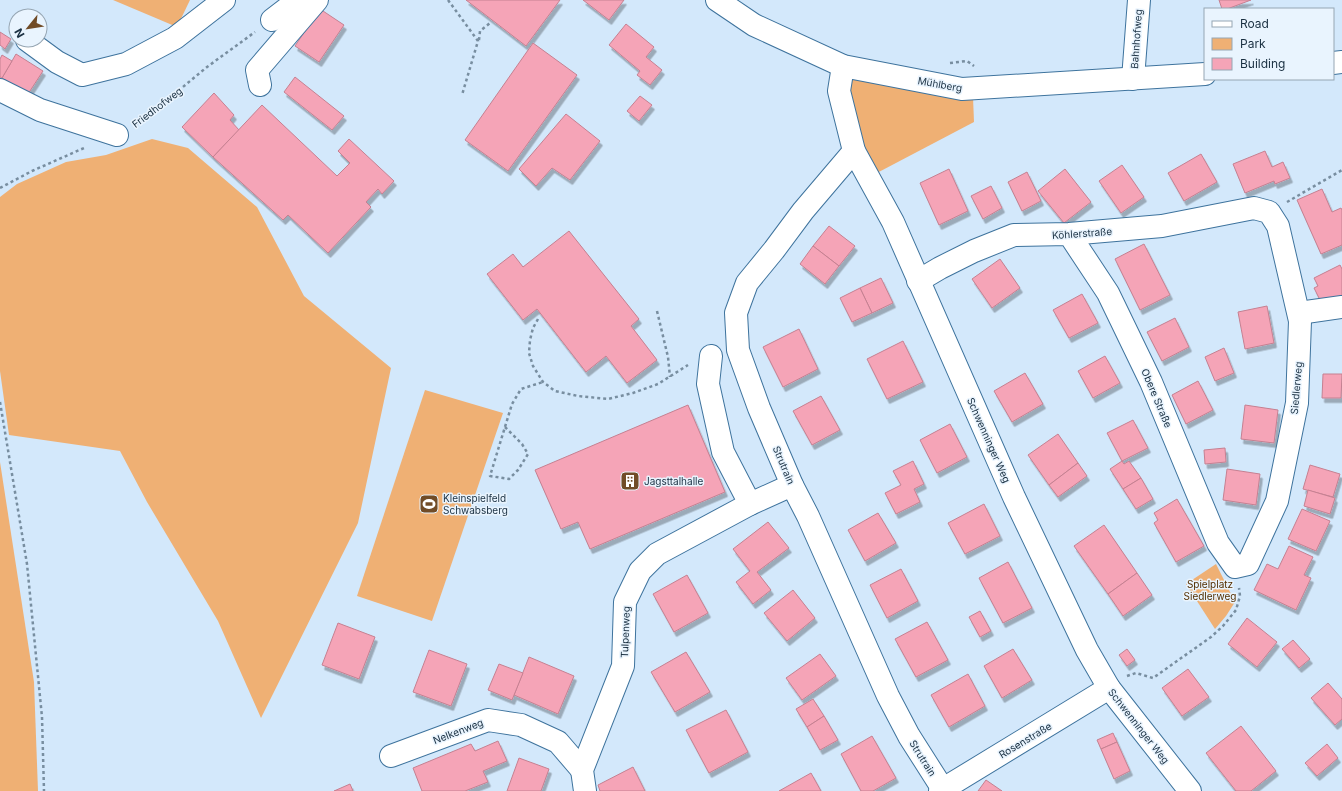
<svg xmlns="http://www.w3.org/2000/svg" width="1342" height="791" font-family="Inter,sans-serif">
<defs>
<filter id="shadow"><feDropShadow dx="2.5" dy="4.5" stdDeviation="0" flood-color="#0004"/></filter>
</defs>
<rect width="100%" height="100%" fill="#d3e8fb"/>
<g fill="#efb074">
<path d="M113 0H190L177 27Z"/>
<path d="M847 74 973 97 974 122 875 174 859 147Z"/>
<path d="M152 139 188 148 257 207 304 296 391 368 358 523 261 718 218 621 147 502 120 451 9 435 0 371V197L17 184 66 162 106 155Z"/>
<path d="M425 390 503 413 432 621 357 596Z"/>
<path d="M0 462 34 682 38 791H0Z"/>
<path d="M1216 564 1235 602 1226 616 1215 629 1186 584Z"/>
</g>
<g fill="#f5a4b7" stroke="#c58091" filter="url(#shadow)">
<path d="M466 0H560L526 46Z"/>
<path d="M583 0H624L609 20Z"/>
<path d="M1219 0H1251L1227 9H1222Z"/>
<path d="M320 9 344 25 319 62 295 46Z"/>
<path d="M626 24 654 47 646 57 662 70 650 85 637 75 640 71 609 45Z"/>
<path d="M0 32 11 39 5 49 0 45Z"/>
<path d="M533 43 577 75 508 171 465 140Z"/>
<path d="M16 54 43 71 28 94 2 78Z"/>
<path d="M2 55 12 61 2 78 0 77V59Z"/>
<path d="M295 77 344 116 332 130 284 92Z"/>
<path d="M214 93 234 115 230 120 239 130 213 157 182 127Z"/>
<path d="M640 96 652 105 639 121 627 111Z"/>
<path d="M262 105 337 176 350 163 338 151 349 139 394 181 382 194 378 189 366 202 371 207 328 253 288 215 283 220 213 157Z"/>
<path d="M566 114 600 141 570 180 552 168 536 186 519 169Z"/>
<path d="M1265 151 1272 167 1283 162 1290 178 1275 184 1274 181 1245 193 1233 164Z"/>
<path d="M1201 154 1217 182 1184 201 1168 173Z"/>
<path d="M1122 165 1144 197 1121 213 1099 181Z"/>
<path d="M949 169 968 211 939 225 920 183Z"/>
<path d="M1065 169 1091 202 1064 223 1038 191Z"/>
<path d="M1027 172 1041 201 1022 211 1008 182Z"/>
<path d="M991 186 1002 208 983 219 971 196Z"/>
<path d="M1322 189 1332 212 1341 208 1342 210V245L1321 254 1297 200Z"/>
<path d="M829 226 855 246 839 266 813 246Z"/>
<path d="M569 231 639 319 631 326 657 360 627 383 606 356 586 372 537 309 523 320 487 274 513 254 523 267Z"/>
<path d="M1144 244 1170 295 1140 310 1115 259Z"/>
<path d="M813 246 839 266 825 284 800 264Z"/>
<path d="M1000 259 1020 288 992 308 972 279Z"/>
<path d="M1340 265 1342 269V299L1324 308 1314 288 1318 286 1314 278Z"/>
<path d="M881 278 893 303 872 313 860 288Z"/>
<path d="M860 288 872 313 852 322 840 298Z"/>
<path d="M1082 294 1098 323 1069 338 1053 310Z"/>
<path d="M1267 306 1274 343 1245 349 1238 312Z"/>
<path d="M1175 318 1189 347 1162 361 1147 332Z"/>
<path d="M799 329 818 369 783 387 763 347Z"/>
<path d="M903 341 923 382 887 399 867 359Z"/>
<path d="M1224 348 1234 373 1215 381 1205 357Z"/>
<path d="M1105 356 1120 383 1093 398 1078 371Z"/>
<path d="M1025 373 1043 404 1012 422 994 391Z"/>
<path d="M1323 374H1342L1341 398H1322Z"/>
<path d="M1198 381 1213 410 1186 424 1172 395Z"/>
<path d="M821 396 840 430 812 445 793 411Z"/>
<path d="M688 405 725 492 590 549 578 522 561 529 535 470Z"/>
<path d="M1245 405 1278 410 1274 443 1241 439Z"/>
<path d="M1133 420 1148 448 1122 461 1107 433Z"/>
<path d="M950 424 967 457 937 473 920 440Z"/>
<path d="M1058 434 1078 463 1049 485 1028 455Z"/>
<path d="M1225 448 1226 462 1205 464 1204 450Z"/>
<path d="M913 461 924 484 914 489 920 502 896 514 885 493 901 485 893 471Z"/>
<path d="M1122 461 1124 464 1129 461 1141 478 1123 489 1110 469Z"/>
<path d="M1078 463 1087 476 1058 497 1049 485Z"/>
<path d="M1310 465 1340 474 1333 497 1303 489Z"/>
<path d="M1227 469 1260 474 1256 505 1223 500Z"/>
<path d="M1141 478 1153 499 1136 509 1123 489Z"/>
<path d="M1308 490 1335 498 1330 514 1304 506Z"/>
<path d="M1177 499 1204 546 1176 562 1154 523 1158 520 1154 513Z"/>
<path d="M984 504 1000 536 965 554 948 523Z"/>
<path d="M1302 509 1330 521 1316 551 1288 539Z"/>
<path d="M878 513 896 543 865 561 848 530Z"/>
<path d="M768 522 789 548 757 572 771 590 753 604 736 582 750 571 733 549Z"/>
<path d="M1104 525 1137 573 1108 594 1074 546Z"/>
<path d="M1289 546 1313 557 1304 575 1311 578 1296 610 1254 590 1267 564 1278 569Z"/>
<path d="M1008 562 1032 608 1003 623 979 578Z"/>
<path d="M901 569 918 601 887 618 870 585Z"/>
<path d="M1137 573 1152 595 1123 616 1108 594Z"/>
<path d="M687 575 708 613 674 632 653 594Z"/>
<path d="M793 590 815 618 787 641 764 613Z"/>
<path d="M980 611 991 631 980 637 969 617Z"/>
<path d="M1247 618 1277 642 1257 667 1228 644Z"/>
<path d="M927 622 948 660 916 677 895 639Z"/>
<path d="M338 623 375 637 359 679 322 665Z"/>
<path d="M1293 640 1310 659 1299 668 1282 649Z"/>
<path d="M1013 649 1032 680 1002 698 984 666Z"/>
<path d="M1127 649 1135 660 1127 666 1119 655Z"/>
<path d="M429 650 467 664 451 706 413 692Z"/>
<path d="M686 652 710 692 675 712 651 672Z"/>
<path d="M820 654 836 676 802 700 786 678Z"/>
<path d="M529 657 574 676 558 714 514 695Z"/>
<path d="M499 664 523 673 512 700 488 690Z"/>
<path d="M1188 669 1209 697 1182 716 1162 688Z"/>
<path d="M968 674 985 706 949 727 931 695Z"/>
<path d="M1328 683 1342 699V719L1335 725 1311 698Z"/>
<path d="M813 699 824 716 807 727 796 709Z"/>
<path d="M726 710 748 752 709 773 686 730Z"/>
<path d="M824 716 838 740 820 750 807 727Z"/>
<path d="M1241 726 1276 771 1251 791H1236L1206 753Z"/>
<path d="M1113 733 1117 742 1101 749 1097 740Z"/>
<path d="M872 736 896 778 873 791H861L841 754Z"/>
<path d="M498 741 507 761 483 771 488 782 465 791H422L413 768 471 744 475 751Z"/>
<path d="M1117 742 1130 771 1114 779 1101 749Z"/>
<path d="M1327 744 1338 758 1317 776 1305 763Z"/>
<path d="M519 758 549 769 541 791H507Z"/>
<path d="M633 767 645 791H600L598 785Z"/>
<path d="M811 773 821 791H779Z"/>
<path d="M986 780 1002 791H978Z"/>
<path d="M350 784 353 791H334Z"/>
</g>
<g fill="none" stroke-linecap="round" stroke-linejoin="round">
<g stroke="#3e739d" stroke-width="24">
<g id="minor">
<path d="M717 0 754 25 843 66 962 89 1205 74"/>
<path d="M272 20 298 0"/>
<path d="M27 40 57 62 82 75 126 64 175 38 224 0"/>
<path d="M1333 63 1342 62"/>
<path d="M843 66 839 91 854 151 893 222 1014 497 1087 650 1109 688 1190 791"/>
<path d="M1133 79 1139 0"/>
<path d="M260 85 257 70 317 0"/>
<path d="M0 90 40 110 117 135"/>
<path d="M854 151 803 211 774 250 747 283 736 313 738 350 759 408 792 485 808 516 888 696 909 736 944 791"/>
<path d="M918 281 940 268 974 251 1014 235 1069 234 1162 226 1254 208 1269 212 1278 226 1300 321 1297 403 1277 501 1248 564 1235 567 1218 543 1151 382 1108 293 1069 234"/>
<path d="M1299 313 1342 307"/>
<path d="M711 356 708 384 723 452 750 504"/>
<path d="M391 756 488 720 521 725 558 742 582 770"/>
<path d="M585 791 582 770 623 666 625 602 640 571 657 554 750 504 792 485"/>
<path d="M940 791 1109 688"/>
</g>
</g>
<g stroke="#788ea0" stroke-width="2.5" stroke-dasharray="3 3" stroke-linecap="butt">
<path d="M448 0 478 41 462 95"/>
<path d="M479 40 480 31 490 23"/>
<path d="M950 63 967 61 974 66"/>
<path d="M136 124 143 120 207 67 255 32"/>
<path d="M0 188 32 171 84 148"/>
<path d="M1287 202 1342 170"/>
<path d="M657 311 668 357 670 377"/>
<path d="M538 319 533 328 530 340 529 353 533 366 543 382 555 391 578 396 608 399 633 393 658 384 688 365"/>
<path d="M0 402 27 564 42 717 44 791"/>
<path d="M505 427 522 444 528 454 518 470 509 479 490 476 512 404 521 389 543 382"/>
<path d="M1127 676 1136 673 1153 678 1211 637 1223 626 1236 610 1240 596 1239 588"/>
</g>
<use href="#minor" stroke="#fff" stroke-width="22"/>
</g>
<defs>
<g id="building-square" transform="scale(1)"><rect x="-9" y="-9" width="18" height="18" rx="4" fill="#714c27" stroke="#e9f4fe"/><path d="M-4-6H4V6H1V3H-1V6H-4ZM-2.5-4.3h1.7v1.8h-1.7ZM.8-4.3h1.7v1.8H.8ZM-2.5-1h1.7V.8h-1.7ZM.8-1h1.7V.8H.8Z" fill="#fff"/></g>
<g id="stadium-square" transform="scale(1)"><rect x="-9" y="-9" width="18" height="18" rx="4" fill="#714c27" stroke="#e9f4fe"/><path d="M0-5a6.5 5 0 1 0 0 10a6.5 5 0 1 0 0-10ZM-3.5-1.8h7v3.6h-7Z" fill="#fff"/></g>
</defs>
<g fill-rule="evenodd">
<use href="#building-square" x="630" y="481"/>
<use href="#stadium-square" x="429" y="504"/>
</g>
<g text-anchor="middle" stroke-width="3" stroke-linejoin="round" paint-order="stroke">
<g font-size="10" fill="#1a3042" stroke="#e9f4fe">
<text transform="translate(1136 39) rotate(-86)" y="4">Bahnhofweg</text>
<text transform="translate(940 84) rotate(10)" y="4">Mühlberg</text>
<text transform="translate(157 107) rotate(-37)" y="4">Friedhofweg</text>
<text transform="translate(1082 233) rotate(-4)" y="4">Köhlerstraße</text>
<text transform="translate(1296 388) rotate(-85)" y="4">Siedlerweg</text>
<text transform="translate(1157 398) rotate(67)" y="4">Obere Straße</text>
<text transform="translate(989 440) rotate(66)" y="4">Schwenninger Weg</text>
<text transform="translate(784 465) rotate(67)" y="4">Strutrain</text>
<text transform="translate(625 632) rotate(-88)" y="4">Tulpenweg</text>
<text transform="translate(1139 726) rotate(52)" y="4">Schwenninger Weg</text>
<text transform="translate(458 731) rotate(-21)" y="4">Nelkenweg</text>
<text transform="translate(1025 740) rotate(-31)" y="4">Rosenstraße</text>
<text transform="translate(923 758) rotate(58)" y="4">Strutrain</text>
</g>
<g font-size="10" fill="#1a3042" stroke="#e9f4fe" text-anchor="start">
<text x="644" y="485">Jagsttalhalle</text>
<text x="443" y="502">Kleinspielfeld<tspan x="443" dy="12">Schwabsberg</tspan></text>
</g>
<g font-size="10" fill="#542f00" stroke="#e9f4fe">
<text x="1210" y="588">Spielplatz<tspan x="1210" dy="12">Siedlerweg</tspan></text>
</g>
</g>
<rect x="1204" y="8" width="130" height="72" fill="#e9f4fe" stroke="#96a6b3"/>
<rect x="1212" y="21" width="20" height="6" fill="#ffffff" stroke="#96a6b3"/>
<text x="1240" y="28" font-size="12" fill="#1a3042">Road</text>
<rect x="1212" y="38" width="20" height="12" fill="#efb074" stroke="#96a6b3"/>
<text x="1240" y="48" font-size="12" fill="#1a3042">Park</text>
<rect x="1212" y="58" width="20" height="12" fill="#f5a4b7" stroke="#96a6b3"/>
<text x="1240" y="68" font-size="12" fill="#1a3042">Building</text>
<g transform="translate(28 28) rotate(240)"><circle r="19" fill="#e9f4fe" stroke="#96a6b3"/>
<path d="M0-3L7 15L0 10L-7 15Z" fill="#714c27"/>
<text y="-6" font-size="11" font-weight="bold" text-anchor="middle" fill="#1a3042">N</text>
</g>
</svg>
